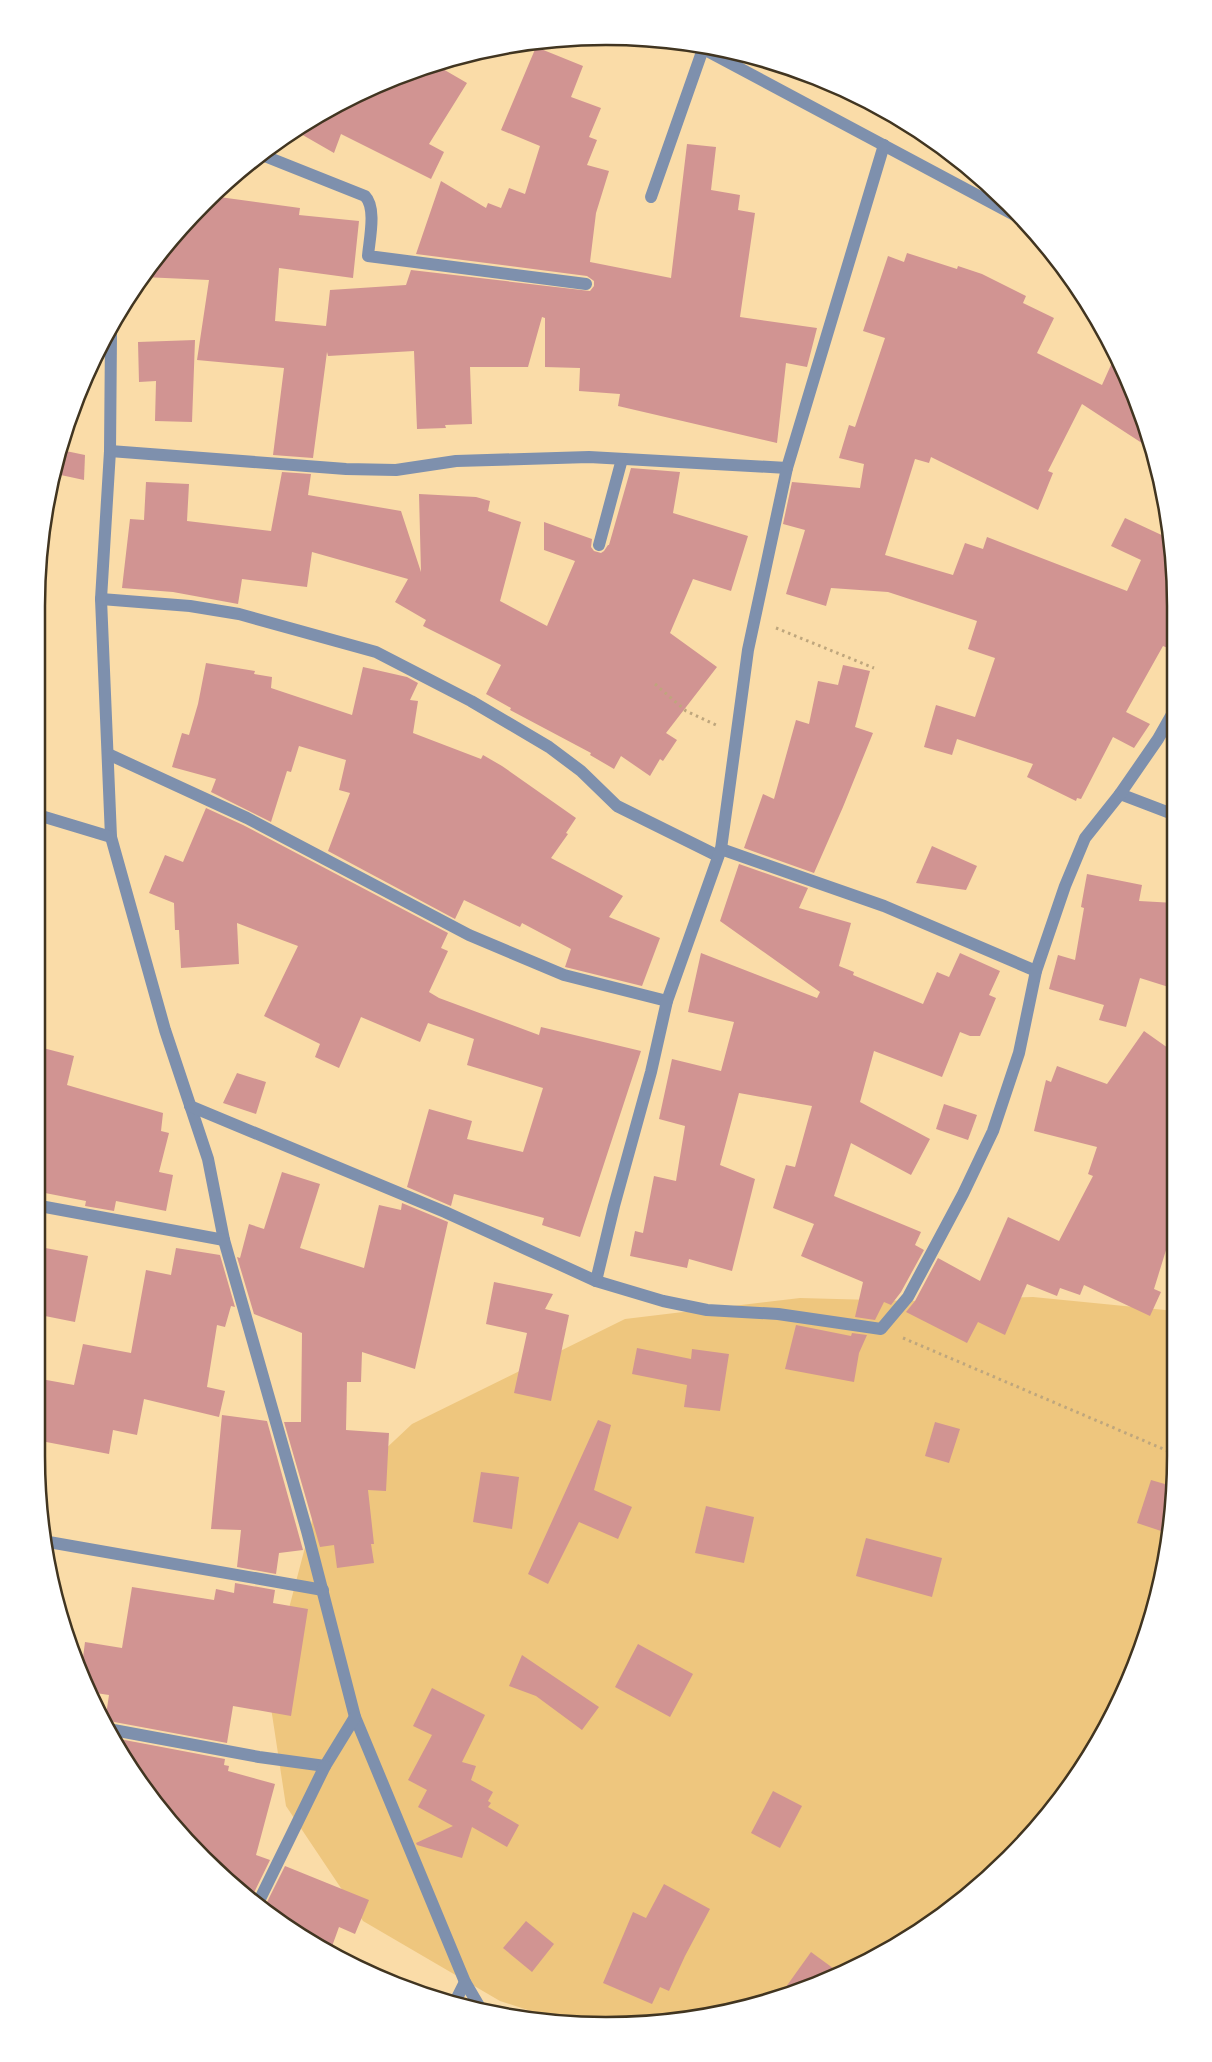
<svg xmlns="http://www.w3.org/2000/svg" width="1212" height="2062" font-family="Barlow,sans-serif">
<rect width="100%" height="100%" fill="#fadca8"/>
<path fill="#eec67e" d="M1033 1297 1175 1311V1494L1145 1639 1080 1773 1009 1859 953 1908 858 1967 789 1996 681 2021 606 2026 561 2021 500 2001 363 1921 286 1806 268 1688 313 1517 412 1424 625 1319 800 1298 909 1301Z"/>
<g fill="#d19492">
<path d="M536 47 583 66 571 97 601 108 589 137 597 140 587 165 609 171 596 213 590 262 671 278 687 144 716 147 711 190 740 195 738 210 755 213 740 317 817 328 807 367 786 363 777 443 618 406 620 394 579 391 580 368 545 367V318L542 317 528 367H470L472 424 445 425 446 428 417 429 414 351 328 356 327 352 313 458 273 455 284 368 197 360 209 280 143 277 203 203 212 196 300 208 299 215 359 221 353 278 279 268 275 321 326 326 330 290 406 285 411 270 590 291 594 286V281L587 276 416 254 441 181 486 208 488 203 501 208 509 188 525 194 540 146 501 130Z"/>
<path d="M436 65 467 83 429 144 444 152 431 179 341 134 334 153 294 130 388 80Z"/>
<path d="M907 253 957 269 958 266 982 274 1026 296 1023 303 1054 318 1037 353 1102 385 1115 356 1146 423 1151 449 1082 404 1048 471 1053 473 1038 510 931 457 929 463 915 459 885 555 953 575 965 543 983 549 987 537 1127 591 1141 560 1111 546 1125 518 1168 538 1175 568V651L1163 646 1126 712 1150 724 1134 748 1113 737 1081 799 1077 798 1076 801 1027 777 1033 764 957 739 952 755 924 747 936 705 975 717 995 658 968 649 977 621 888 592 831 588 826 606 786 594 805 530 783 524 792 482 860 488 864 464 839 458 849 425 855 427 885 338 863 331 888 256 904 262Z"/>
<path d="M195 340 192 422 155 421 156 381 139 382 138 342Z"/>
<path d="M61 450 85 455 84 480 56 474Z"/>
<path d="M631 468 680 472 673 513 748 536 731 591 693 579 670 633 717 667 666 733 677 740 663 761 660 759 650 776 621 756 614 769 590 755 591 753 510 710 511 708 486 694 501 665 423 626 426 620 395 602 408 579 312 552 307 587 242 579 238 604 173 592 122 588 130 519 144 520 146 482 189 484 187 521 271 531 282 472 311 474 308 495 401 511 421 572 419 494 476 497 490 501 488 511 521 522 500 601 547 626 575 561 544 550V522L592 539 591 547 594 551 601 553 604 551 608 545H609Z"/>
<path d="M206 663 255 671 254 674 272 677 271 688 352 715 363 667 407 677 418 683 410 700 418 701 413 733 481 759 483 755 502 766 576 818 566 833 568 834 551 858 623 896 609 917 660 938 642 986 565 967 571 949 522 923 520 927 464 900 455 919 328 851 350 793 339 790 346 760 299 746 291 772 287 771 271 822 211 792 216 779 172 767 182 733 189 735 198 704Z"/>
<path d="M843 665 870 671 855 727 873 733 843 807 814 873 744 848 763 794 774 799 796 720 809 724 818 681 838 685Z"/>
<path d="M206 808 243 825 448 933 441 948 448 951 429 992 439 998 539 1035 541 1027 641 1051 580 1237 542 1225 544 1218 454 1194 451 1206 407 1187 429 1109 472 1121 467 1139 523 1152 543 1088 467 1065 474 1039 428 1023 420 1042 361 1017 339 1068 315 1057 320 1044 264 1016 298 946 237 923 239 964 181 968 179 930H175L174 903 149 893 165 855 183 862Z"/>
<path d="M932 846 977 866 966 890 916 883Z"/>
<path d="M739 864 808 888 799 908 851 923 839 966 854 972 853 975 923 1004 937 972 949 977 960 953 1000 971 989 995 996 998 980 1036H970L960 1032 942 1077 874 1051 860 1102 930 1139 911 1175 851 1143 834 1196 921 1232 915 1245 924 1250 901 1292 891 1305 884 1302 875 1320 855 1317 863 1282 801 1256 814 1224 773 1208 786 1165 795 1167 812 1106 739 1093 720 1165 755 1179 732 1271 689 1259 687 1268 630 1256 635 1231 643 1233 654 1176 676 1181 685 1126 659 1119 672 1059 721 1071 734 1022 688 1012 701 953 817 998 820 992 720 921Z"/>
<path d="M1087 874 1142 885 1139 901 1175 903V989L1140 978 1126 1027 1099 1020 1104 1005 1049 989 1058 955 1075 960 1084 908 1081 907Z"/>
<path d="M1144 1031 1175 1053V1221L1154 1289 1161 1292 1150 1316 1084 1285 1080 1295 1060 1288 1057 1296 1027 1284 1005 1335 978 1322 967 1343 906 1312 915 1301 938 1258 980 1281 1008 1217 1059 1241 1093 1176 1088 1174 1097 1147 1034 1131 1046 1080 1051 1082 1057 1066 1107 1084Z"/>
<path d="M39 1047 74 1056 67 1085 163 1113 161 1131 169 1133 159 1172 173 1175 166 1211 116 1201 114 1211 85 1206 86 1201 40 1192Z"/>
<path d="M237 1073 266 1082 256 1114 223 1103Z"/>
<path d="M944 1104 977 1115 968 1140 936 1129Z"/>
<path d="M282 1172 320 1184 300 1248 364 1268 379 1205 401 1210 402 1203 448 1222 415 1369 362 1352 361 1382H347L346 1430 389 1433 386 1491 368 1490 374 1544H371L374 1563 337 1568 334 1545 320 1547 284 1422H301L302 1333 254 1314 237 1257 240 1258 249 1224 264 1229Z"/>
<path d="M40 1247 88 1256 75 1322 40 1315Z"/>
<path d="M176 1248 220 1255 235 1307 231 1306 225 1327 217 1325 207 1387 225 1391 219 1417 144 1399 137 1435 113 1430 109 1454 41 1441V1379L74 1385 83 1344 131 1353 146 1270 171 1275Z"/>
<path d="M494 1282 553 1294 545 1309 569 1315 551 1401 514 1393 527 1333 486 1324Z"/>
<path d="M796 1325 851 1336 852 1333 867 1335 859 1353 854 1382 785 1369Z"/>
<path d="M637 1348 691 1359 692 1349 729 1354 720 1411 684 1407 687 1385 632 1374Z"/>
<path d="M222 1415 267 1421 303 1550 279 1553 276 1574 237 1567 241 1530 211 1529Z"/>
<path d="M598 1420 611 1425 594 1490 632 1507 618 1539 579 1522 548 1584 528 1574Z"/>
<path d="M935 1422 960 1429 949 1463 925 1456Z"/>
<path d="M481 1472 519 1477 512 1529 473 1522Z"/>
<path d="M1151 1480 1175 1487 1167 1533 1137 1523Z"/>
<path d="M706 1506 754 1517 744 1563 695 1553Z"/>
<path d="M866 1538 942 1558 932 1597 856 1576Z"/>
<path d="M235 1583 275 1590 273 1603 308 1609 291 1716 233 1706 227 1743 109 1721 105 1722 109 1695 89 1692 81 1673 85 1642 122 1648 132 1587 214 1600 216 1589 234 1593Z"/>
<path d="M638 1644 693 1674 670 1717 615 1687Z"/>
<path d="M522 1655 599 1707 582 1730 536 1696 509 1686Z"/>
<path d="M432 1688 485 1715 462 1762 476 1766 471 1780 493 1792 488 1801 491 1803 488 1807 519 1825 507 1847 472 1827 462 1858 417 1845 416 1843 453 1826 418 1807 427 1790 408 1780 432 1735 413 1726Z"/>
<path d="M114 1738 225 1759 224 1765 229 1766 228 1771 275 1784 256 1855 270 1860 251 1899 154 1803Z"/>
<path d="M773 1791 802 1806 780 1848 751 1833Z"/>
<path d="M285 1866 369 1900 355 1934 339 1927 330 1952 263 1910Z"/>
<path d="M664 1884 710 1909 685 1956 669 1991 660 1987 652 2004 603 1983 633 1912 646 1918Z"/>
<path d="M526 1921 554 1944 532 1972 503 1948Z"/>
<path d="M811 1952 841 1974 789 1996 778 1998Z"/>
</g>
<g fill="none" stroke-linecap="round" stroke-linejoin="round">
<g stroke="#bea67d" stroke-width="3" stroke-dasharray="2.5 4" stroke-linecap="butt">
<path d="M776 628 874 668"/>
<path d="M655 684 686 711 716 725"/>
<path d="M903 1338 1175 1454"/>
</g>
<g stroke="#7e90ad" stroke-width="12">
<path d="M696 45 1020 218"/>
<path d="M262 155 365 196C377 208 369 241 368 256L586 284"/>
<path d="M651 197 703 49"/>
<path d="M111 334 110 451 101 599 111 837 165 1030 208 1159 224 1240 307 1531 355 1717 465 1982 482 2011"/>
<path d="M110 451 346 469 396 470 456 461 589 457 787 468"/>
<path d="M599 545 622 459"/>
<path d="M101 599 190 606 239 614 376 652 471 701 549 747 581 771 617 806 718 856"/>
<path d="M108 754 247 818 469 935 564 975 667 1001"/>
<path d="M1120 794 1175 815"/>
<path d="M38 815 111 837"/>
<path d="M721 849 884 906 1036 971"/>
<path d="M190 1106 445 1212 596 1281 663 1301 707 1310 778 1314 881 1329 908 1297 963 1194 993 1131 1019 1053 1036 971 1065 886 1085 838 1120 794 1158 739 1175 709"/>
<path d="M40 1206 224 1240"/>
<path d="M596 1281 614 1206 651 1072 667 1001 721 849 748 650 787 468 884 145"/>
<path d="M43 1541 323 1590"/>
<path d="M108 1729 259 1757 325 1766 355 1717"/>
<path d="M257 1905 325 1766"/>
<path d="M454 2004 465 1982"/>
</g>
</g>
<path d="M0 0H1212V2062H0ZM606 45H606A561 561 0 0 1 1167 606V1456A561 561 0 0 1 606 2017H606A561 561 0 0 1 45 1456V606A561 561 0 0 1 606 45Z" fill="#fff" fill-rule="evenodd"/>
<path fill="none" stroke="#413521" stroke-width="2.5" d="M606 45H606A561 561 0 0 1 1167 606V1456A561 561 0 0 1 606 2017H606A561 561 0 0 1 45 1456V606A561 561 0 0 1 606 45Z"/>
</svg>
